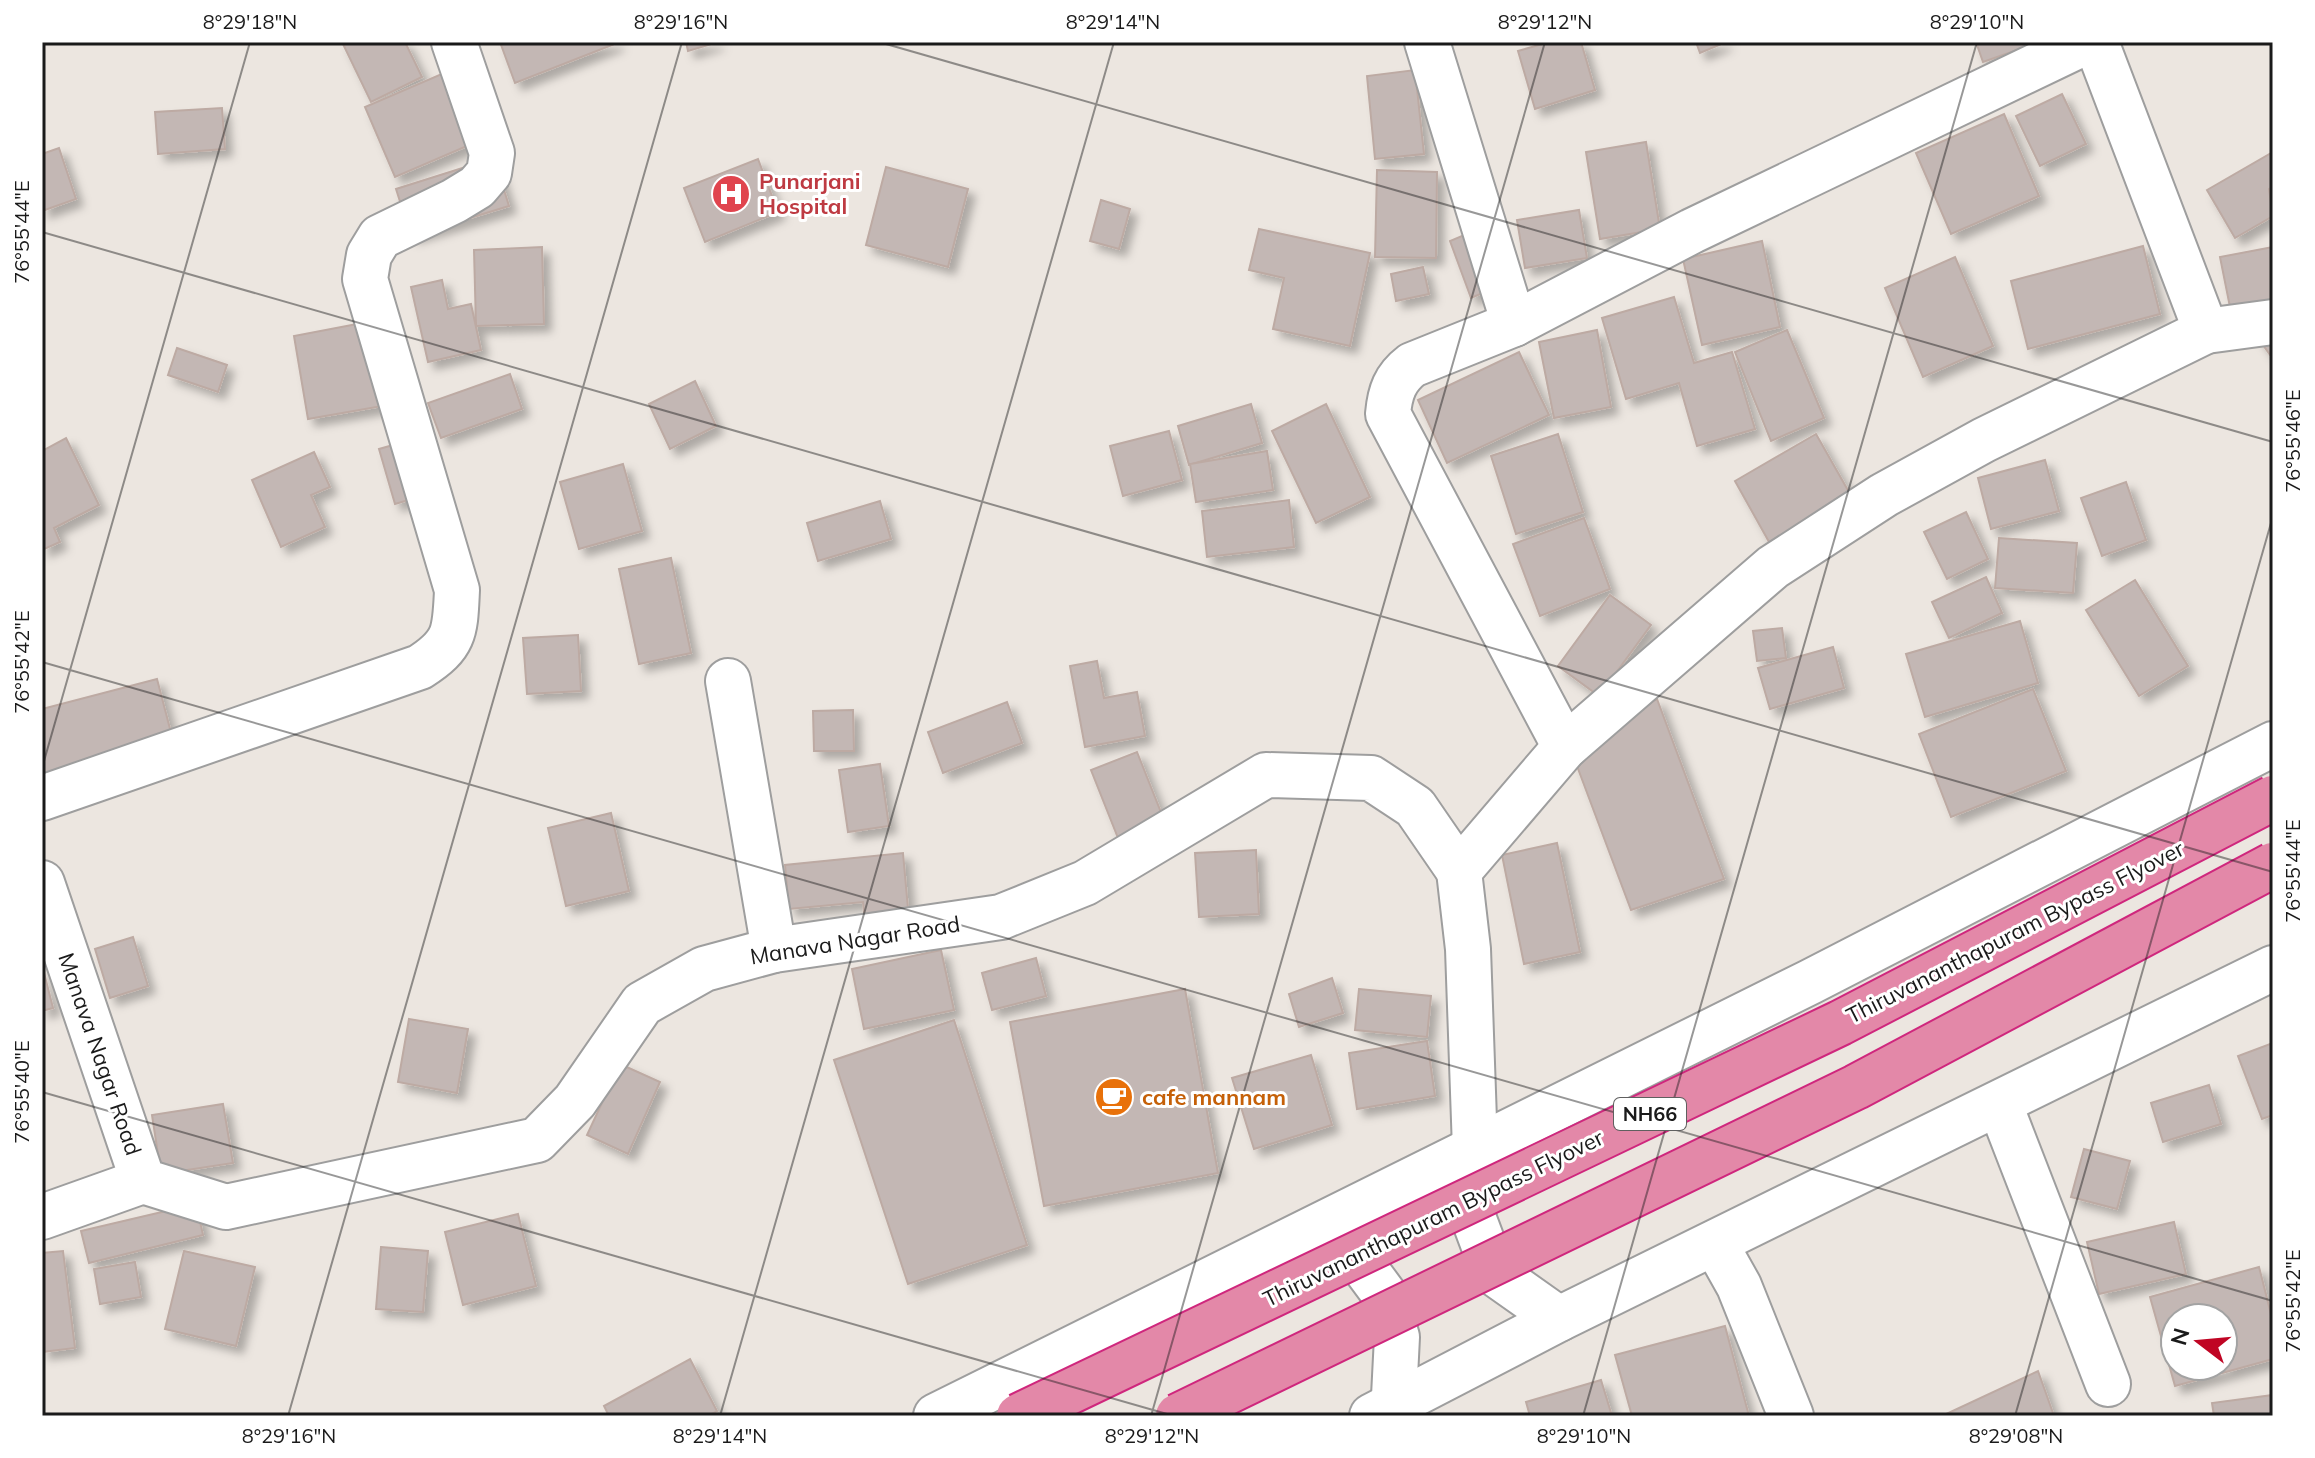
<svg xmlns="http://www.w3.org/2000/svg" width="2315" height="1458" font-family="Mulish,sans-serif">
<defs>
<filter id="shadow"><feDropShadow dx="7" dy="7" stdDeviation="4" flood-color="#0004"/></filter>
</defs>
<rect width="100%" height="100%" fill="#ece6e0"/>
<g fill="#c3b7b4" stroke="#bdaaa3" stroke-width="2" fill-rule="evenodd" filter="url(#shadow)">
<path d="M342 42H405L422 77 371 102Z"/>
<path d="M500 42H617V43L515 83Z"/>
<path d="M686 42H718L688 51Z"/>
<path d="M1549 42H1581L1595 90 1535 109 1518 51Z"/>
<path d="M1696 42H1726L1700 53Z"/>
<path d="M1976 42H2040L1983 62Z"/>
<path d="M1415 70 1424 154 1375 159 1367 76Z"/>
<path d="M444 73 474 143 395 177 365 107Z"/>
<path d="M2062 94 2086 144 2040 166 2016 116Z"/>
<path d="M222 108 225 149 158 154 155 112Z"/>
<path d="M2004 114 2039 196 1951 234 1916 153Z"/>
<path d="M1646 142 1660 229 1600 239 1586 152Z"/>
<path d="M59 148 76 199 42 211V154Z"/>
<path d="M2273 152V187L2269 189 2273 216 2235 238 2207 190Z"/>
<path d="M494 158 509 206 411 236 396 189Z"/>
<path d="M758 159 778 212 705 242 684 188Z"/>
<path d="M886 167 968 189 948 267 866 245Z"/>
<path d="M1377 170 1437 172 1436 258 1375 257Z"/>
<path d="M1101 200 1130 209 1119 249 1090 241Z"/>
<path d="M1579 210 1587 258 1525 268 1517 220Z"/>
<path d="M1259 229 1370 253 1350 346 1273 329 1284 278 1249 270Z"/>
<path d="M1469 233 1490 290 1471 298 1450 241Z"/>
<path d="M1762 241 1780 327 1702 345 1683 259Z"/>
<path d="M2143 246 2160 314 2028 349 2011 281Z"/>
<path d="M542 247 544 324 476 326 474 250Z"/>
<path d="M2273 247V319L2234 327 2220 257Z"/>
<path d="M1955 257 1993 346 1923 377 1885 288Z"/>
<path d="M1423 267 1429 294 1396 301 1391 274Z"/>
<path d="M442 280 448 309 471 304 481 350 428 362 411 287Z"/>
<path d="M1674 297 1694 363 1732 352 1755 429 1697 446 1679 383 1626 399 1602 318Z"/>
<path d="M373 321 388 405 308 419 294 336Z"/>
<path d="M2273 324V359L2251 328Z"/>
<path d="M1597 330 1611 407 1554 418 1539 342Z"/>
<path d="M1787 330 1824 418 1771 441 1735 352Z"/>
<path d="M177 348 227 365 218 392 168 375Z"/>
<path d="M1519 352 1549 415 1447 463 1418 400Z"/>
<path d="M510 374 522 409 441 438 428 403Z"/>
<path d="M695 381 716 426 670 449 649 404Z"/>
<path d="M1251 404 1262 443 1189 465 1178 426Z"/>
<path d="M1326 404 1370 497 1316 523 1272 431Z"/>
<path d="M1169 431 1182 480 1123 496 1110 446Z"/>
<path d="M1558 434 1583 512 1516 534 1491 456Z"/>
<path d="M1816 434 1854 501 1773 549 1735 481Z"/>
<path d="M66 438 99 505 54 528 60 542 42 550V451Z"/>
<path d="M407 441 422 496 395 504 379 449Z"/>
<path d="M1267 451 1273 490 1196 502 1190 464Z"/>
<path d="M314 452 330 487 311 495 325 527 281 547 252 480Z"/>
<path d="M2045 460 2059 511 1991 529 1978 478Z"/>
<path d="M623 464 642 531 579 549 560 482Z"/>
<path d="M2126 482 2146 540 2102 556 2081 498Z"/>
<path d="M1289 500 1294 547 1207 557 1202 511Z"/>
<path d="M880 501 891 539 818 561 807 523Z"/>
<path d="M1966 512 1988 559 1947 579 1924 532Z"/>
<path d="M1584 518 1610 589 1540 616 1513 544Z"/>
<path d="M1999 538 2077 543 2073 593 1995 588Z"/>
<path d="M671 558 691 653 639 664 619 569Z"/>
<path d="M1986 577 2002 613 1949 638 1932 602Z"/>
<path d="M2135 580 2188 666 2139 696 2086 610Z"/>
<path d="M1610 595 1651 625 1599 696 1558 666Z"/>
<path d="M2020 621 2038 683 1925 717 1906 654Z"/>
<path d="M1782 628 1786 658 1757 661 1753 631Z"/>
<path d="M578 635 581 691 527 694 523 638Z"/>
<path d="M1833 647 1844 688 1770 709 1758 668Z"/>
<path d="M1097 661 1104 698 1137 692 1145 736 1085 747 1070 666Z"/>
<path d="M157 679 175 748 42 783V709Z"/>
<path d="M2033 689 2066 771 1951 817 1919 734Z"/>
<path d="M1657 699 1724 879 1631 910 1571 750Z"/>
<path d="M1007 702 1022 743 943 773 928 732Z"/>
<path d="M853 710 854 751H814L813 711Z"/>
<path d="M1137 752 1164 820 1118 838 1091 770Z"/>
<path d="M880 764 889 826 848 832 839 770Z"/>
<path d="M611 813 629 891 566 906 548 828Z"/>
<path d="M1557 843 1580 952 1524 964 1502 855Z"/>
<path d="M1256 850 1259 914 1199 917 1195 853Z"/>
<path d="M903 853 909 920 865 924 863 902 789 909 785 865Z"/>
<path d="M133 937 148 986 110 998 95 949Z"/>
<path d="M941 950 954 1010 864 1029 852 969Z"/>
<path d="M1036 958 1046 996 992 1010 982 973Z"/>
<path d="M42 965 53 1008 42 1011Z"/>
<path d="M1332 978 1343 1013 1299 1027 1289 994Z"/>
<path d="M1185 989 1218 1173 1044 1206 1010 1022Z"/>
<path d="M1359 989 1431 996 1427 1037 1355 1030Z"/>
<path d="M409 1019 468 1029 457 1093 398 1082Z"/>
<path d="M954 1020 1027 1245 908 1284 834 1060Z"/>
<path d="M1427 1041 1435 1096 1357 1109 1349 1053Z"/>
<path d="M2273 1043V1115L2262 1119 2238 1056Z"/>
<path d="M1311 1055 1332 1125 1254 1149 1232 1078Z"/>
<path d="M620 1064 660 1082 628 1154 587 1135Z"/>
<path d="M2209 1085 2221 1124 2163 1142 2151 1103Z"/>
<path d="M223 1104 233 1163 161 1174 152 1115Z"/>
<path d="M2084 1149 2130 1161 2117 1209 2071 1197Z"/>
<path d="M196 1204 203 1235 89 1263 81 1231Z"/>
<path d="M518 1214 536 1286 463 1305 445 1232Z"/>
<path d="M2174 1222 2186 1274 2099 1294 2087 1242Z"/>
<path d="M381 1247 428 1251 423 1312 376 1309Z"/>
<path d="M63 1251 75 1348 42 1352V1253Z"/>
<path d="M184 1251 255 1267 236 1346 165 1329Z"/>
<path d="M135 1262 141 1297 100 1304 94 1269Z"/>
<path d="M2259 1267 2273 1322V1359L2175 1386 2150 1297ZM2175 1318H2223V1366H2175Z"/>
<path d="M1725 1326 1749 1416H1632L1615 1355Z"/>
<path d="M690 1359 717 1411 708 1416H609L604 1406Z"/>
<path d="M2038 1371 2054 1416H1942Z"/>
<path d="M1601 1380 1612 1416H1530L1526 1402Z"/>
<path d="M2273 1395V1416H2214L2212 1403Z"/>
</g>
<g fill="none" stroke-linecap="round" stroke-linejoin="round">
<g stroke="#9e9e9e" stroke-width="48">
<g id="minor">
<path d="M1427 42 1514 324"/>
<path d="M2206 331 2273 322"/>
<path d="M728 681 774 950"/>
<path d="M1565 747 1388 414C1390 392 1395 378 1412 365L1514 324 1692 231 2086 42"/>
<path d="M42 798 420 667C456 644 455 631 457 590L365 279 369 255 380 237 454 201 477 187 489 173 492 153 454 42"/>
<path d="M42 883 143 1181 226 1207 537 1140 575 1101 642 1004 704 969 774 950 1001 917 1085 883 1266 775 1371 778 1415 807 1459 871"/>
<path d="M2000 1105 2108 1384"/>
<path d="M42 1217 143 1181"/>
<path d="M1716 1245 1739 1286 1791 1416"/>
<path d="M1316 1250 1361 1263 1384 1294 1397 1337 1393 1416"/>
<path d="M1559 1319 1494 1273 1463 1190 1475 1149 1468 949 1459 871 1565 747 1773 567 1884 495 1984 440 2206 331 2096 42"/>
<path d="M936 1416 1810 982 2273 744"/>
<path d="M1372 1416 1559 1319 2273 968"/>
</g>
</g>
<use href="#minor" stroke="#fff" stroke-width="44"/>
<g stroke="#cf277d" stroke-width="48" stroke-linecap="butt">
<g id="highway-bridge">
<path d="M1019 1416 1840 1023 2273 798"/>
<path d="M1178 1416 1856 1087 2273 865"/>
</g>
</g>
<use href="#highway-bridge" stroke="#e388a8" stroke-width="44"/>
</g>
<path fill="none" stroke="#1a1a1a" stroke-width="2" stroke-opacity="0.45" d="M879 42 2273 442M42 232 2273 872M42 662 2273 1301M42 768 250 42M42 1092 1174 1416M288 1416 682 42M720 1416 1114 42M1151 1416 1545 42M1583 1416 1977 42M2015 1416 2273 516"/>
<defs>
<g id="hospital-disc" transform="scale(2)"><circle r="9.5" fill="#e0444e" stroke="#fff"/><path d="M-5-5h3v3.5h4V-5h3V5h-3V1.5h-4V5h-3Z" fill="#fff"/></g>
<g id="cafe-disc" transform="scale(2)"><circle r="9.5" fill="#e8710a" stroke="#fff"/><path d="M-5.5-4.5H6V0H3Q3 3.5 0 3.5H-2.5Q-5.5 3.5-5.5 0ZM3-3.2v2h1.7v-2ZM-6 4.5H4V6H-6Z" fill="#fff"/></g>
</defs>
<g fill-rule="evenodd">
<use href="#hospital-disc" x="731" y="194"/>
<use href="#cafe-disc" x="1114" y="1097"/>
</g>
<g text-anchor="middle" stroke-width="6" stroke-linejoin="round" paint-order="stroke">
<rect fill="#fff" stroke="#5f5f5f" stroke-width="2" x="1614" y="1098" width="72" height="32" rx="6"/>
<g font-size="20" font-weight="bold" fill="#1a1a1a">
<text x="1650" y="1121">NH66</text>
</g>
<g font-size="22" font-weight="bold" fill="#be3a42" stroke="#fff" text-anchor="start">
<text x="759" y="189">Punarjani<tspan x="759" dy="25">Hospital</tspan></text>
</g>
<g font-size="22" fill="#1a1a1a" stroke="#fff">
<text transform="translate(2015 932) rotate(-27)" y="8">Thiruvananthapuram Bypass Flyover</text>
<text transform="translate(855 940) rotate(-9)" y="8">Manava Nagar Road</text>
<text transform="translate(100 1054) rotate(71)" y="8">Manava Nagar Road</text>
<text transform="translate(1433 1218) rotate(-26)" y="8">Thiruvananthapuram Bypass Flyover</text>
</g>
<g font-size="22" font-weight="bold" fill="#c56008" stroke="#fff" text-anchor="start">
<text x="1142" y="1105">cafe mannam</text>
</g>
</g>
<rect width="2315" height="1458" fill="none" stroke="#ffffff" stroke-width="88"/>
<g transform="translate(2199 1342) rotate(286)"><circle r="38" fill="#ffffff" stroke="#a3a3a3" stroke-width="2"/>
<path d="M0-6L14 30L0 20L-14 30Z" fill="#c00524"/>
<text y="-12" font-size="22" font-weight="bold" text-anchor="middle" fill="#1a1a1a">N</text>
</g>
<rect x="44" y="44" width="2227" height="1370" fill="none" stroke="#1a1a1a" stroke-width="3"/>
<g font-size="20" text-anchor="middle" fill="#1a1a1a">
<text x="250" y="29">8°29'18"N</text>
<text x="681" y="29">8°29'16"N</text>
<text x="1113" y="29">8°29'14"N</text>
<text x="1545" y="29">8°29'12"N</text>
<text x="1977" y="29">8°29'10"N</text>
<text transform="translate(22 232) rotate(-90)" y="7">76°55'44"E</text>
<text transform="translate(2293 441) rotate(-90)" y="7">76°55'46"E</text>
<text transform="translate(22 662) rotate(-90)" y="7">76°55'42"E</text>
<text transform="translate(2293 871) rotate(-90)" y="7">76°55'44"E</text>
<text transform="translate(22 1092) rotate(-90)" y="7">76°55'40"E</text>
<text transform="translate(2293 1301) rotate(-90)" y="7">76°55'42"E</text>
<text x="289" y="1443">8°29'16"N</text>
<text x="720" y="1443">8°29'14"N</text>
<text x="1152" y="1443">8°29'12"N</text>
<text x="1584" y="1443">8°29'10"N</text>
<text x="2016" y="1443">8°29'08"N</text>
</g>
</svg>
